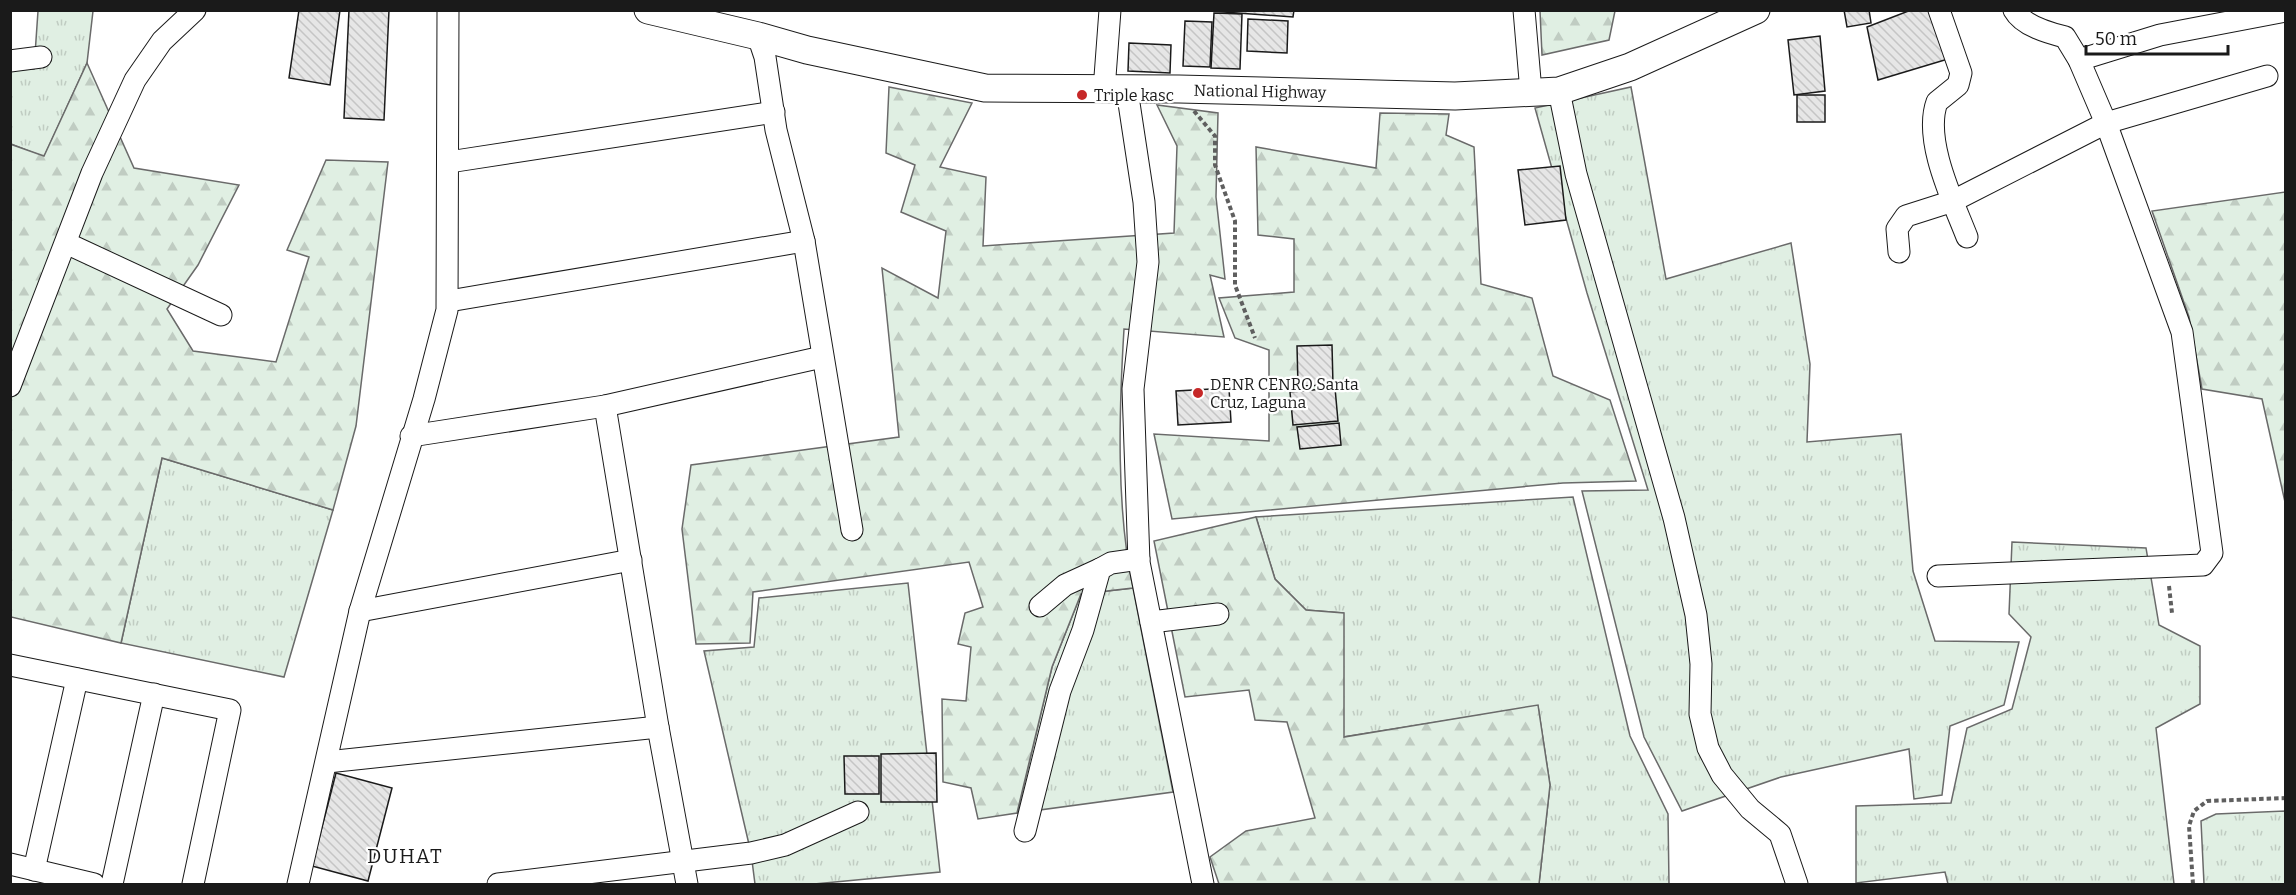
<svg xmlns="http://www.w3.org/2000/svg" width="2296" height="895" font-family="Bitter,serif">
<defs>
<pattern id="grass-tufts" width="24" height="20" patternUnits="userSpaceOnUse" patternTransform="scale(1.5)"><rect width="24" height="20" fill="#e0efe3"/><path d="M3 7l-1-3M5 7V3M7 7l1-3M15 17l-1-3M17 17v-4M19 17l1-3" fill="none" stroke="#c0ccc2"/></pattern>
<pattern id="forest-firs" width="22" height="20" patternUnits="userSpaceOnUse" patternTransform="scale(1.5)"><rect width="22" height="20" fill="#e0efe3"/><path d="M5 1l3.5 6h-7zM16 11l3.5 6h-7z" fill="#c0ccc2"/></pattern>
<pattern id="building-back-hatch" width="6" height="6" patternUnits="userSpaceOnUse" patternTransform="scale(1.5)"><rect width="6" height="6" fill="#e6e6e6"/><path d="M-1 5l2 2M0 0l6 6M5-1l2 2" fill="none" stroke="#c5c5c5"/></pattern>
</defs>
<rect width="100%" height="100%" fill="#fff"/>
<g fill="url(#grass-tufts)" stroke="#6a6a6a" stroke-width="1.5">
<path d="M38 11H93L87 63 44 157 11 144 10 70 34 69Z"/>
<path d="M1631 87 1666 279 1791 243 1810 364 1807 442 1901 434 1913 571 1935 641 2019 642 2004 705 1950 726 1942 795 1914 799 1909 749 1781 777 1682 811 1644 737 1582 491 1648 490 1587 293 1535 108Z"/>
<path d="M162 458 333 510 284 677 121 643Z"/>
<path d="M1573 497 1630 736 1668 814 1669 884H1539L1550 785 1538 706 1343 737V613L1306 610 1275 579 1256 517Z"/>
<path d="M2012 542 2146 548 2159 625 2200 646V704L2156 728 2174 884H1948L1945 872 1856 883V806L1951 803 1967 728 2012 709 2031 637 2009 614Z"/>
<path d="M908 583 940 872 814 884H755L751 853 704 651 754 647 759 598Z"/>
<path d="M1133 588 1173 792 1017 813 1052 667 1081 594Z"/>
<path d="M2285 811V884H2204L2201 821 2216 814Z"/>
</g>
<g fill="url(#forest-firs)" stroke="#6a6a6a" stroke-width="1.5">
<path d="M1540 11V10L1615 11 1609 40 1542 55Z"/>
<path d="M87 63 134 168 239 185 198 265 167 309 193 351 276 362 309 257 287 250 326 160 388 162 356 426 333 510 162 458 121 643 11 617 10 144 44 156Z"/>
<path d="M889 87 972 103 940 167 986 177 983 246 1174 233 1177 146 1157 105 1218 113 1216 197 1225 279 1210 275 1224 337 1124 329C1119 411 1116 508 1133 588L1081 594 1052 667 1017 813 978 819 971 788 943 782 942 699 966 701 971 647 958 644 965 613 983 607 969 562 753 592 750 643 696 644 682 529 691 465 899 437 882 268 938 298 946 231 901 212 915 165 886 153Z"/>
<path d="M1380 113 1449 114 1446 135 1474 147 1481 284 1532 298 1553 376 1610 400 1636 481 1563 483 1172 519 1154 434 1269 441V350L1235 338 1219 298 1294 292V239L1258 235 1256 147 1376 168Z"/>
<path d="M2285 192V502L2262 399 2202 389 2189 317 2152 211Z"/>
<path d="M1256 517 1275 579 1306 610 1344 613V737L1538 705 1550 785 1539 884H1219L1210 857 1246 831 1315 818 1287 722 1255 720 1249 690 1185 697 1154 541Z"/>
</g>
<g fill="url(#building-back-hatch)" stroke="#1a1a1a" stroke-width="1.5">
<path d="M299 10H340L330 85 289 78Z"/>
<path d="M349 10H389L384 120 344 118Z"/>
<path d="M1196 10H1294L1293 17Z"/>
<path d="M1844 10H1869L1871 23 1847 27Z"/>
<path d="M1911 10H1932L1948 59 1878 80 1867 27Z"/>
<path d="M1214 13 1242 14 1240 69 1211 68Z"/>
<path d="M1248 19 1288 21 1287 53 1247 51Z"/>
<path d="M1185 21 1212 22 1210 67 1183 66Z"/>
<path d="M1820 36 1825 91 1794 95 1788 40Z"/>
<path d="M1129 43 1171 45 1170 73 1128 71Z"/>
<rect x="1797" y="95" width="28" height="27"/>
<path d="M1560 166 1566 220 1525 225 1518 170Z"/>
<path d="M1332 345 1333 385 1298 386 1297 346Z"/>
<path d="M1229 388 1231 422 1178 425 1176 391Z"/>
<path d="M1335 388 1338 421 1293 425 1290 392Z"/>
<path d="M1339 423 1341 445 1300 449 1297 427Z"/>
<path d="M936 753 937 802H881V754Z"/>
<path d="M844 756H879V794H845Z"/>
<path d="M336 773 392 788 368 881 312 866Z"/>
</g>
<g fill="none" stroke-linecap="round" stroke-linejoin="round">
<g stroke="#1a1a1a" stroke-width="23">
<g id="minor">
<path d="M1524 10 1531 92"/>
<path d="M1939 10 1961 73 1958 85 1937 102C1923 140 1953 201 1967 237"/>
<path d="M758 36 765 57 776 130 804 241 852 530"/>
<path d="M2079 60 2160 35 2286 11"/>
<path d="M10 61 41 57"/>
<path d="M1104 90 1110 10"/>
<path d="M1127 90 1144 202 1148 262 1133 389 1139 562 1203 884"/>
<path d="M1559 91 1576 174 1674 518 1696 615 1701 664 1700 714 1708 748 1722 775 1750 809 1780 834 1797 884"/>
<path d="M449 162 774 112"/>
<path d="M66 243 221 315"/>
<path d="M1899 252 1897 229 1906 216 1953 201 2106 123 2267 76"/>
<path d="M449 301 804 241"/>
<path d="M10 386 92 173 135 80 162 41 195 10"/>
<path d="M605 406 658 727 687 884"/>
<path d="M411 436 605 406 822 357"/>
<path d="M1938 576 2203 565 2212 553 2182 332 2106 123 2079 60 2065 37C2049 33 2023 26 2014 10"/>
<path d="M1040 606 1065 585 1100 569"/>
<path d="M360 611 631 560"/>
<path d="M1151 622 1218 614"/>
<path d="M10 665 230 710 193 884"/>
<path d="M327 762 658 727"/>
<path d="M1025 831 1060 691 1083 630 1100 569 1111 563 1139 559"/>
<path d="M10 864 94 884"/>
<path d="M34 870 77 679"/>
<path d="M112 884 154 694"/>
<path d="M298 884 360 611 424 399 447 310 448 10"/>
<path d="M498 884 751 853 785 845 858 812"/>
</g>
</g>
<g stroke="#1a1a1a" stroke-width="29">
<path id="major" d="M648 10 758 36 807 50 985 88 1179 89 1455 96 1559 91 1630 67 1756 10"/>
</g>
<g stroke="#5f5f5f" stroke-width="4" stroke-dasharray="4.5 3" stroke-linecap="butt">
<path d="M1194 111 1215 136V165L1235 221V285L1255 338"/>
<path d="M2169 586 2172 613"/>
<path d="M2193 884 2189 826 2194 811 2207 801 2286 798"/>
</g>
<use href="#minor" stroke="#fff" stroke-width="21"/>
<use href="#major" stroke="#fff" stroke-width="27"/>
</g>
<g fill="#c62828" stroke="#fff" stroke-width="2">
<circle cx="1082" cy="95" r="6"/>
<circle cx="1198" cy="393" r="6"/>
</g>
<g text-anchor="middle" stroke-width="4.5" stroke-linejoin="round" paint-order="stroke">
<g font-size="16" fill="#1a1a1a" stroke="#fff">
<text transform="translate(1260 91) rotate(1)" y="6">National Highway</text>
</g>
<g font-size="16" fill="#1a1a1a" stroke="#fff" text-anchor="start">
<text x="1094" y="101">Triple kasc</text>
<text x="1210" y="390">DENR CENRO Santa<tspan x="1210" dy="18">Cruz, Laguna</tspan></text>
</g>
<g font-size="20" letter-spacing="1.5" fill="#1a1a1a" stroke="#fff">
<text x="405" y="863">DUHAT</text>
</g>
</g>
<rect width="2296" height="895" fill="none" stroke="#1a1a1a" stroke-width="24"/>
<path d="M2086 45v9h142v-9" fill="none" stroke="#1a1a1a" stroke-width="3"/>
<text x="2095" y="45" font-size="18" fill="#1a1a1a" stroke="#ffffff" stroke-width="4.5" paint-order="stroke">50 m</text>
</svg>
